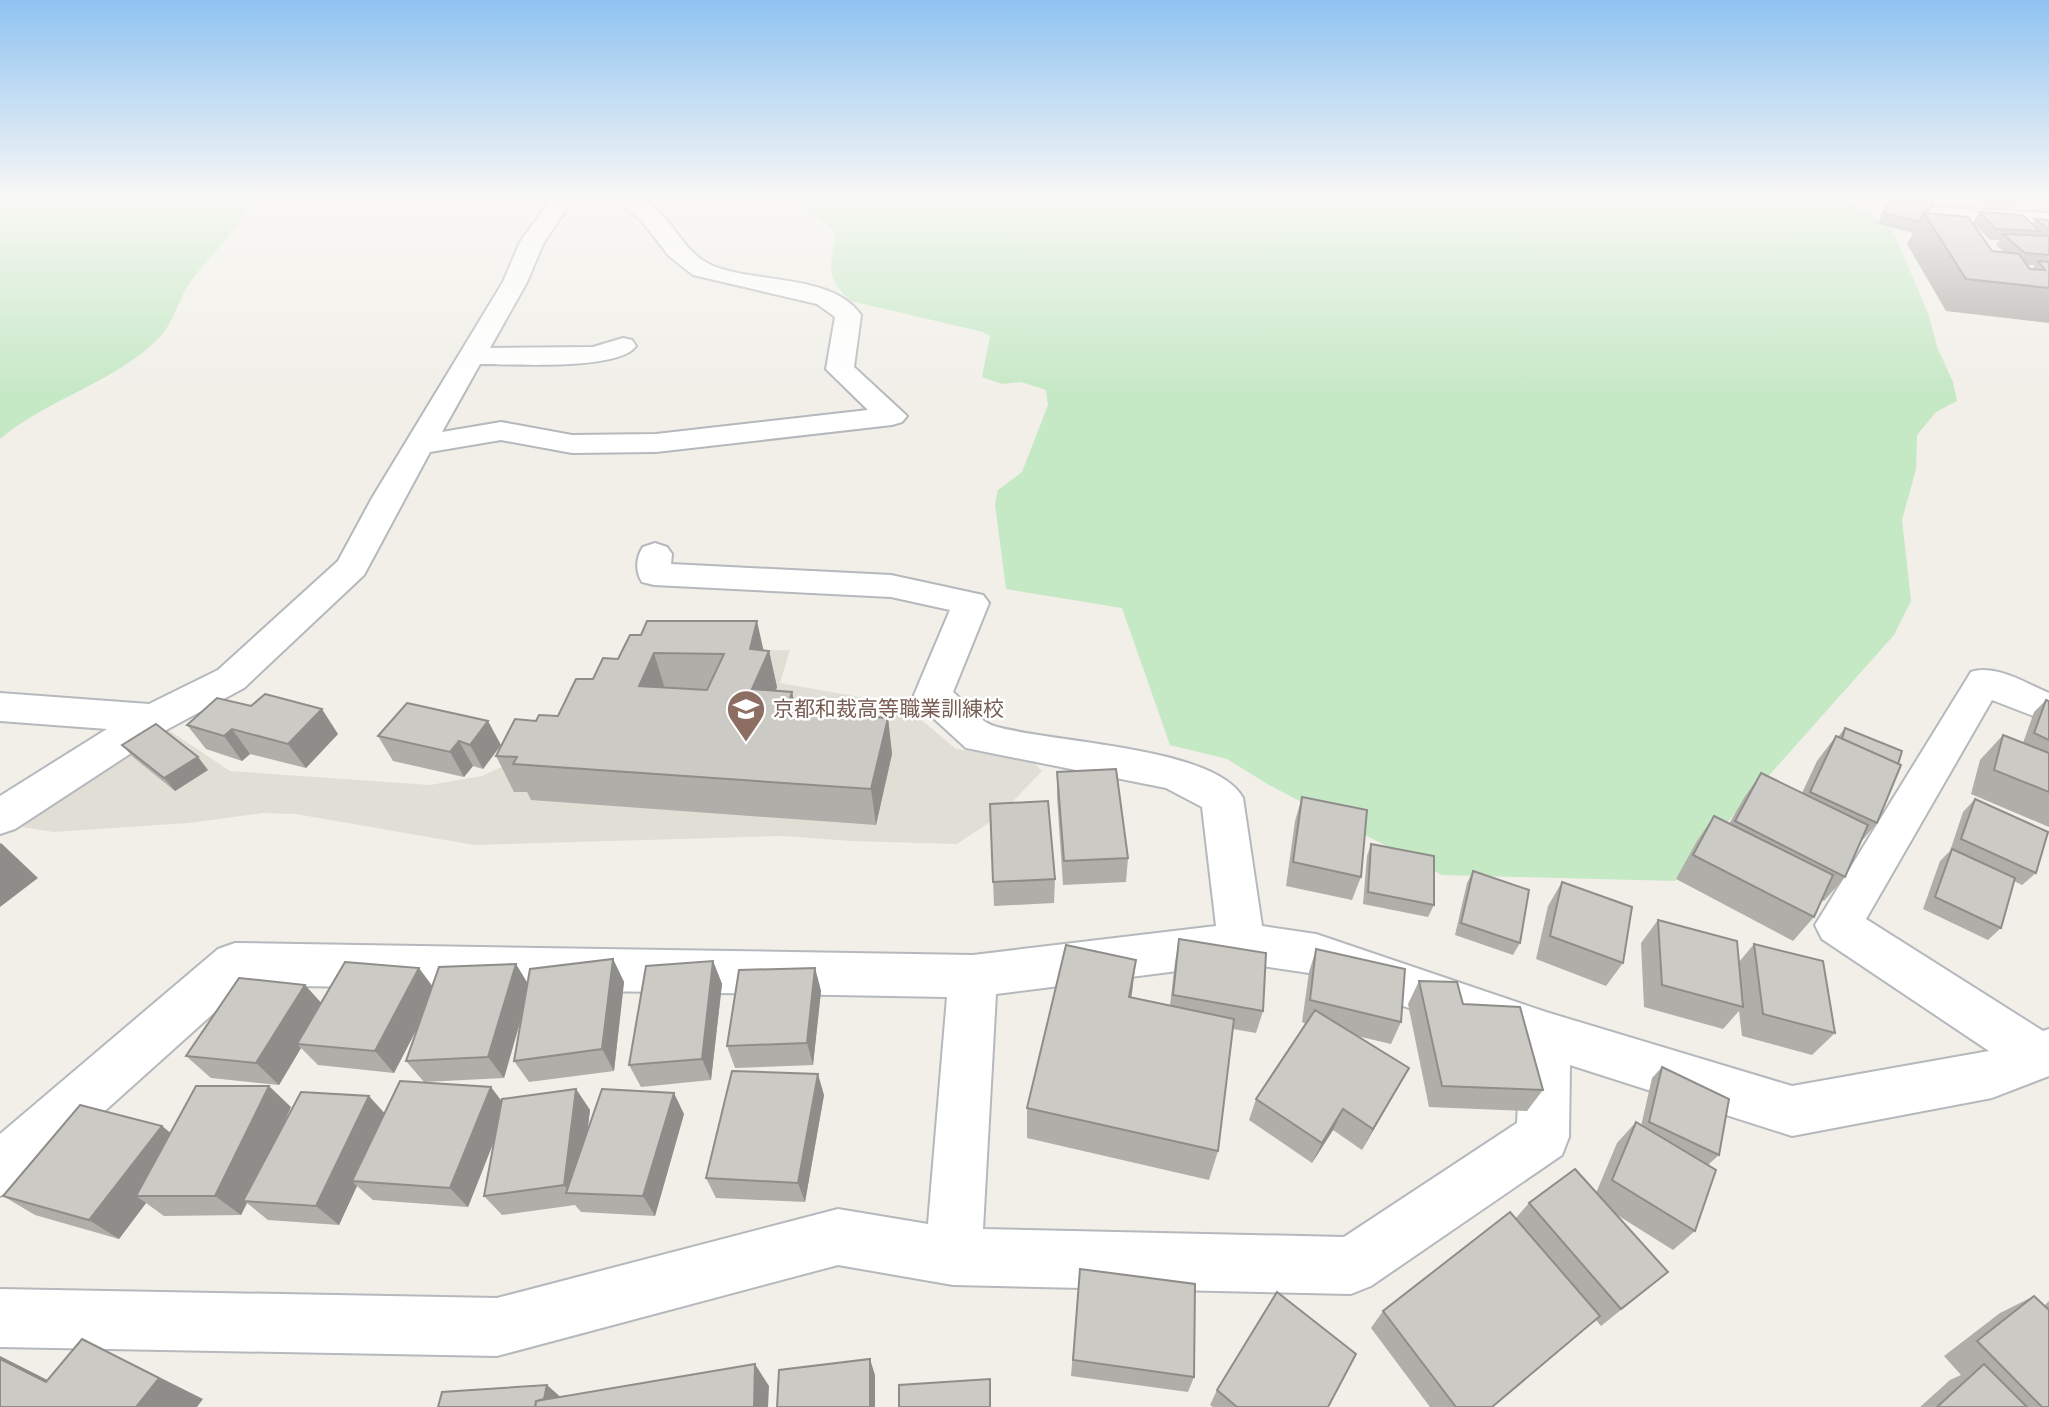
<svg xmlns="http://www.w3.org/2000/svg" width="2049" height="1407" font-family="'IBM Plex Sans','Noto Sans JP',sans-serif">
<rect width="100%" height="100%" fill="#f1efe8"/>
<path fill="#e1ded6" d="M790 650 780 683 904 705 956 749 1033 762 1042 771 999 816 957 844 851 841 783 836 474 845 296 814 263 813 188 823 53 832 22 827 13 820 164 727 230 771 430 785 482 776 523 757 655 652Z"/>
<g fill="#c5e8c5">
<path d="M0 198H252C247 206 244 214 239 222 225 244 204 262 189 284 177 302 173 325 157 340 111 384 49 398 0 439Z"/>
<path d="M791 198H1844L1893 230 1929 316 1937 347 1953 382 1957 401 1936 412 1917 435 1916 469 1902 520 1911 601 1894 635 1675 881 1442 875 1269 785 1227 759 1170 745 1122 608 1006 589 995 504 998 490 1022 472 1048 405 1046 390 1021 382 1002 384 982 377 990 336 983 332 851 301C823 276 832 266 835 232L797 200Z"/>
</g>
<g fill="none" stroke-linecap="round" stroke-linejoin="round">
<g stroke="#b5b8bc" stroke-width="4">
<g id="street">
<path d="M552 198H574L544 242 527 282 490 348 593 347 623 338 632 340 636 346C619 371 511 364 480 364L442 432 501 422 572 435 656 434 868 410 826 369 835 317 817 304 693 275 669 256 642 221 613 198C621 198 633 196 640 199 671 211 680 251 711 265 754 284 832 273 861 315L854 367 907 416 902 422 892 425 656 452 572 453 501 440 430 452 364 575 244 688 168 729 15 829 0 834V796L107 729 0 721V693L149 704 218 670 338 561 372 498 503 282 520 242Z"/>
<path d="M1936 207 2049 213V227L1956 222 2008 276 2049 279V293L1992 288 1925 214 1928 209Z"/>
<path d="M655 543 667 547 672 554 671 564 891 575 983 595 989 603 953 692C965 702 980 722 994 726 1050 743 1215 746 1243 798L1262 926 1316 934 1546 1012 1792 1086 1989 1051 1822 939 1815 925 1971 672C1996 664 2025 683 2049 693V722L1992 700 1866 919 2043 1031 2049 1029V1076L1992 1098 1792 1136 1570 1065 1569 1137 1562 1155 1371 1286 1351 1294 953 1285 838 1265 497 1356 0 1347V1289L497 1298 838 1209 928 1224 947 997 245 985 19 1188 0 1196V1134L218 949 235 943 973 955 1216 926 1202 807 1166 788 966 748 919 705 914 695 950 610 891 597 654 585 642 582C635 571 636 557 643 547ZM1241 963 1316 974 1521 1049 1517 1123 1344 1237 983 1229 996 994Z"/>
</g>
</g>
<use href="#street" fill="#fff" fill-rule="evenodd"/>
</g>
<g fill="#afaea9" fill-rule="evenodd">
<path d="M1936 198H1952L1951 201Z"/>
<path d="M1975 198H2020L2016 206 1982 204Z"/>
<path d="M1979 212 2032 224 2035 219 2049 220V323L1946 311 1907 244 1913 233 1878 224 1883 213H1927L1992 251 2004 252 1996 245 2000 240H1990L1973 223ZM2027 265H2035L2032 269H2030Z"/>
<path d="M630 635 769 651 777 687 776 691 792 692 796 712 888 718 892 754 876 825 531 800 527 792H514L496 756 536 721 558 716 593 679 618 659Z"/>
<path d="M2046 700 2049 701V827L1971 794 1980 760 2003 735 2023 743 2034 712Z"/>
<path d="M407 703 501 745 483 769 473 766 464 777 393 761 378 736Z"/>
<path d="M187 725 338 734 306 768 250 754 242 761 206 749Z"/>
<path d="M1845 728 1877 823 1860 843 1845 877 1824 901 1822 900 1814 917 1793 941 1676 879 1697 841 1714 816 1729 824 1744 798 1761 773 1802 793 1817 761 1836 736 1838 737Z"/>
<path d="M122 745 208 770 175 791 133 757Z"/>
<path d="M1057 772 1128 858 1126 882 1063 885 1057 796Z"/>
<path d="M1302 797 1361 877 1352 900 1286 886 1295 821Z"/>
<path d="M1975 799 2036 873 2022 885 2014 881 2001 928 1988 940 1923 909 1940 861 1950 851 1963 812Z"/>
<path d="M990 804 1055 879 1054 903 994 906Z"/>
<path d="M1371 844 1434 905 1428 917 1363 904 1367 856Z"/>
<path d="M1473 871 1520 943 1513 955 1455 935 1467 883Z"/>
<path d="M1562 882 1623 963 1606 986 1536 959 1548 906Z"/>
<path d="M1658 920 1739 962 1754 944 1835 1033 1812 1055 1742 1036 1739 1011 1723 1029 1644 1007 1641 943Z"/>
<path d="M1179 939 1263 1011 1256 1033 1233 1029 1218 1151 1209 1180 1027 1138V1108L1131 997 1170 1005 1175 962Z"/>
<path d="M1316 949 1401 1022 1391 1044 1357 1036 1409 1068 1362 1150 1333 1130 1312 1163 1249 1120 1256 1099 1306 1024 1302 1022 1309 972Z"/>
<path d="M613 959 624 982 614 1071 529 1082 514 1061 522 1016 504 1078 424 1082 406 1061 418 1027 394 1073 318 1065 301 1048 279 1085 211 1078 186 1056 321 1003 432 986 528 982Z"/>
<path d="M713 961 722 984 711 1080 641 1087 629 1065Z"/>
<path d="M815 968 821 991 813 1065 735 1068 727 1046Z"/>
<path d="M1419 981 1543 1090 1527 1111 1429 1107 1408 1004Z"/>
<path d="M1662 1067 1719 1155 1708 1165 1695 1231 1673 1250 1614 1213 1668 1272 1601 1326 1596 1320 1492 1407H1430L1371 1328 1383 1311 1515 1219 1529 1203 1596 1193 1617 1143 1636 1122 1641 1126 1652 1078Z"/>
<path d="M576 1089 590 1110 587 1132 684 1114 655 1216 581 1212 575 1205 502 1215 484 1196 495 1139 468 1207 373 1200 357 1186 339 1225 268 1220 247 1203 241 1215 164 1216 146 1203 119 1239 35 1215 3 1196 162 1126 170 1133 291 1107 281 1130 385 1113 502 1102Z"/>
<path d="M824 1095 805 1202 716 1198 706 1178Z"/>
<path d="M1080 1269 1194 1377 1188 1392 1071 1376Z"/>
<path d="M2034 1296 2044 1306 2049 1301V1407H1920L1950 1380 1961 1375 1944 1356 2000 1313Z"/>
<path d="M1217 1390 1328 1407H1213L1210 1405Z"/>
</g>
<g fill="#8f8d8a">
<path d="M757 621 765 657 769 651 777 687 761 725 752 689 750 649Z"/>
<path d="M654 653 665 689 639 686Z"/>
<path d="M792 692 800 728 786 711Z"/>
<path d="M322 709 338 734 306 768 288 744Z"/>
<path d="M888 718 892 754 876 825 871 789Z"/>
<path d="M488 721 501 745 483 769 470 745Z"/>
<path d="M232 729 250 754 242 761 224 736Z"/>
<path d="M459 741 473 766 464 777 450 752Z"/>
<path d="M198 757 208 770 175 791 164 778Z"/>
<path d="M1 843 38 878 0 907V844Z"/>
<path d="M613 959 624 982 614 1071 602 1049Z"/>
<path d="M1136 960 1132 993 1125 1029 1129 997Z"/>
<path d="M713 961 722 984 711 1080 702 1059Z"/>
<path d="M516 964 530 987 504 1078 488 1057Z"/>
<path d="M419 968 436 991 394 1073 375 1051Z"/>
<path d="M815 968 821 991 813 1065 807 1043Z"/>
<path d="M305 985 325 1007 297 1044 301 1048 279 1085 256 1063Z"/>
<path d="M1409 1068 1397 1089 1362 1150 1373 1129Z"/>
<path d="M818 1074 824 1095 805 1202 798 1183Z"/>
<path d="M269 1086 291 1107 248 1201H243L247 1203 241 1215 215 1196Z"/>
<path d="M491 1087 507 1108 468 1207 450 1188Z"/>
<path d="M576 1089 590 1110 580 1194 570 1193 564 1185Z"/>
<path d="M674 1093 684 1114 655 1216 643 1196Z"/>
<path d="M369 1096 389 1118 352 1181 357 1186 339 1225 316 1206Z"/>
<path d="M1343 1109 1333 1130 1312 1163 1322 1143Z"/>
<path d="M162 1126 188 1147 136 1196 146 1203 119 1239 89 1220Z"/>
<path d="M0 1356 95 1404 46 1382 0 1359Z"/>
<path d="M870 1359 875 1375V1407H870Z"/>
<path d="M129 1362 203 1399 197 1407H136Z"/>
<path d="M755 1364 769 1386 768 1407H754Z"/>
<path d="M547 1385 564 1400 542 1407Z"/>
</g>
<g fill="#cccac5" stroke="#8f8d8a" stroke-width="2" fill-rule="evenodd">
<path d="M1893 198H1919L1934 201 1927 213H1924L1919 222 1883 213Z"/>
<path d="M1979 212 2022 215 2040 231 1996 229Z"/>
<path d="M1924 213 1968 217 1992 251 2019 254 2030 269 2045 270 2038 261 2049 262V288L1966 279Z"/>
<path d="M2035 219 2049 220V230Z"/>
<path d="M2003 234 2049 236V255L2025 253Z"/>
<path d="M647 621H757L750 649 769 651 752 689 792 692 786 711 888 718 871 789 513 764 517 757 496 756 515 719 536 721 539 715 558 716 576 679H593L603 658 618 659 630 635H641ZM654 653 724 654 707 690 639 686Z"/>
<path d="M265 694 322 709 288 744 232 729 224 736 187 725 217 698 251 706Z"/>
<path d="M2046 700 2049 701V740L2034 733Z"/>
<path d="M407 703 488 721 470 745 459 741 450 752 378 736Z"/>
<path d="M156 724 198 757 164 778 122 745Z"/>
<path d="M1845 728 1902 751 1898 764 1842 739Z"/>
<path d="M2003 735 2049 753V792L1994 770Z"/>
<path d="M1836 736 1901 765 1877 823 1810 792Z"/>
<path d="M1116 769 1128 858 1064 861 1057 772Z"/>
<path d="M1761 773 1868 825 1845 877 1735 821Z"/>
<path d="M1302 797 1367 810 1361 877 1293 862Z"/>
<path d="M1975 799 2048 832 2036 873 1961 839Z"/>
<path d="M1048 801 1055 879 993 882 990 804Z"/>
<path d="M1714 816 1833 875 1814 917 1693 855Z"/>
<path d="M1371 844 1434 856V905L1368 892Z"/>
<path d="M1952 849 2015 878 2001 928 1935 897Z"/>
<path d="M1473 871 1529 890 1520 943 1461 923Z"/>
<path d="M1562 882 1632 907 1623 963 1550 936Z"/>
<path d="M1658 920 1737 941 1743 1007 1662 985Z"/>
<path d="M1179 939 1266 953 1263 1011 1173 995Z"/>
<path d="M1754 944 1823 961 1835 1033 1763 1014Z"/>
<path d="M1066 945 1136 960 1129 997 1234 1019 1218 1151 1027 1108Z"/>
<path d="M1316 949 1405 969 1401 1022 1310 1000Z"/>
<path d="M613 959 602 1049 514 1061 530 969Z"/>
<path d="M713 961 702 1059 629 1065 646 966Z"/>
<path d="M345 962 419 968 375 1051 297 1044Z"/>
<path d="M516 964 488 1057 406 1061 439 967Z"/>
<path d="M815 968 807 1043 727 1046 739 970Z"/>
<path d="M239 978 305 985 256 1063 186 1056Z"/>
<path d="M1419 981 1457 982 1463 1004 1520 1007 1543 1090 1442 1086Z"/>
<path d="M1315 1010 1409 1068 1373 1129 1343 1109 1322 1143 1256 1099Z"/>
<path d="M1662 1067 1729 1099 1719 1155 1649 1122Z"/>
<path d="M732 1071 818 1074 798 1183 706 1178Z"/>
<path d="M400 1081 491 1087 450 1188 352 1181Z"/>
<path d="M196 1086H269L215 1196H136Z"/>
<path d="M576 1089 564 1185 484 1196 502 1099Z"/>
<path d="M602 1089 674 1093 643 1196 566 1193Z"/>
<path d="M301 1092 369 1096 316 1206 243 1201Z"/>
<path d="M80 1105 162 1126 89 1220 3 1196Z"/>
<path d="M1636 1122 1716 1170 1695 1231 1612 1180Z"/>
<path d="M1575 1169 1668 1272 1621 1309 1529 1203Z"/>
<path d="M1510 1212 1600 1316 1492 1407H1456L1383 1311Z"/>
<path d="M1080 1269 1195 1284 1194 1377 1073 1360Z"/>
<path d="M1277 1292 1356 1354 1328 1407H1237L1217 1390Z"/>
<path d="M2034 1296 2049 1310V1407H2042L1977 1341Z"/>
<path d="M82 1339 159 1378 136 1407H0V1359L46 1382Z"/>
<path d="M870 1359V1407H777L779 1370Z"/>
<path d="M755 1364 754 1407H535L536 1401Z"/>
<path d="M1984 1364 2027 1407H1937Z"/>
<path d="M990 1379V1407H899V1385Z"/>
<path d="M547 1385 544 1399 536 1401 535 1407H438L442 1392Z"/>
</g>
<linearGradient id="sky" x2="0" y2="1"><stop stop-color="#8fc3f1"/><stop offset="0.5" stop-color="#f9f8f5"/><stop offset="1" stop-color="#f9f8f5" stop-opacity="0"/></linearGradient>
<rect width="2049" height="395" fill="url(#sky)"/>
<defs>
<g id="school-pin" transform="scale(2.0125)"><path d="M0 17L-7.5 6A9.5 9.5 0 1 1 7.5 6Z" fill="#8d6e63" stroke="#fff"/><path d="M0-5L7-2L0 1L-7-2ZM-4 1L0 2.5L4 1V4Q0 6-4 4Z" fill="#fff"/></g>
</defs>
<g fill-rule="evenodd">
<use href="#school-pin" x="746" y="709"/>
</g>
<g text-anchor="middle" stroke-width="5" stroke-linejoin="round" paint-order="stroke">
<g font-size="21" fill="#785e54" stroke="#fff" text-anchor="start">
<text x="773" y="716">京都和裁高等職業訓練校</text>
</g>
</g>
</svg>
